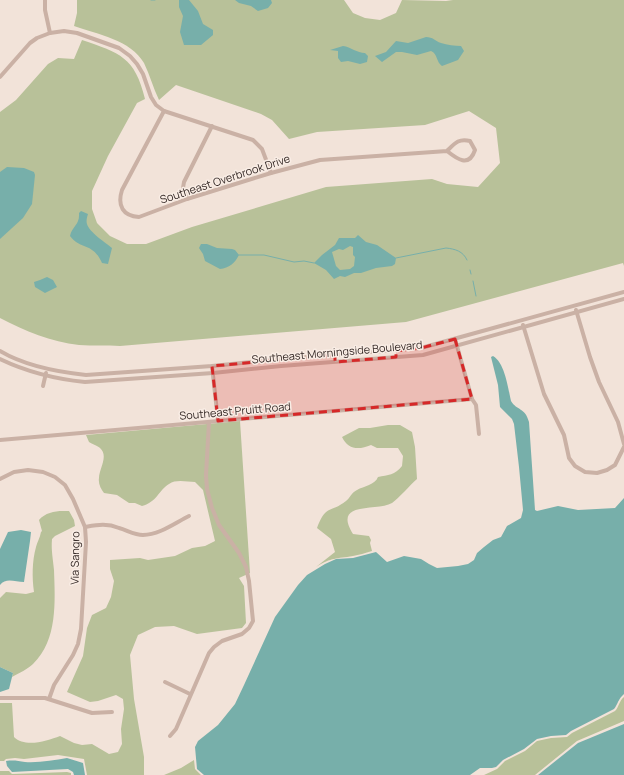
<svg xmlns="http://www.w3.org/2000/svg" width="624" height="775" font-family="Manrope,sans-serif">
<rect width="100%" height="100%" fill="#f2e3d9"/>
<g fill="#b8c199">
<path d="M77 0H344L353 13 365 18 380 20 396 13 402 0 446 1 453 0H624V266L623 263 406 322 120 346C107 345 93 346 79 345 51 342 25 331 0 318V112L16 100 48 64 58 58 74 59 82 40C120 53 135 57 145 99L137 103 108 156 92 191V209L97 223 110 236 127 244H146L192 227 326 187 432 179 447 184 478 187 500 163 496 128 469 111 425 125 317 132 289 139 272 120 261 114 176 85 159 100C153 88 150 75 144 63 131 40 97 34 74 26L77 13Z"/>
<path d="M240 421 250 573 239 578 244 586 246 623 242 628 197 634 174 626 155 627 138 635 130 655 134 699 144 757V775H87L84 759 58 755 24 759 15 758 6 759 4 761H0V703H12L14 737C25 748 47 741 60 736L74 743 82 745 92 744 109 754 118 752 122 744 121 729 124 709 123 699 116 695 98 701 90 702 67 692 83 656 87 628 92 615 106 608 111 597 114 581 110 569V560L140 558 148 560 175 556 192 548 205 546 215 541 203 490 195 482C187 482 176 479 169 484 158 491 157 502 142 506L135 503H129L117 495 104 493C101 489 98 484 99 478 99 469 109 456 100 448 98 446 92 444 89 442L86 435Z"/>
<path d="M388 425H400L412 432 415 447 417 479C410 485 399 498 392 503 377 512 332 500 353 534L369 536 371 540 370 543 372 551C365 553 359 555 353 556 336 559 332 557 316 567L335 552 331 539 317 528C326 504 331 513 346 501 350 498 351 493 357 490 364 486 375 485 378 477 388 475 395 475 402 466L403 456 398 448H377L371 445C359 450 348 450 342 437L359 428H370Z"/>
<path d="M63 511H69L74 520 75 526 55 536 52 539C51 550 53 559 54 570 55 601 58 640 33 664 28 669 19 673 12 677L13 673 0 667V598L6 592 26 594 34 592C32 578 32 561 36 547 37 542 40 538 41 532L42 531 39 520C45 513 54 511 63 511Z"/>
<path d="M624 697V721L577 741 535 775H484L497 769 505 761 525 751 537 741 551 738 567 737 572 733 615 711C619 707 619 701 624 697Z"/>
<path d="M194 760 195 769 201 775H164L181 768Z"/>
<path d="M0 771H9L12 774 67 772 71 773V775H0Z"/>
</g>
<g fill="#77afaa" fill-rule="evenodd">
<path d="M179 0H189L198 11 203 24 213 30V35L201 45H184L180 32 183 16 179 7Z"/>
<path d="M235 0H271L272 3 268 8 258 11 251 6 239 3Z"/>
<path d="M426 37C433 37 435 41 441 43 447 45 455 46 461 46L464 51 458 60 442 66C436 62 438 54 431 51L417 55 402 52H396L382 62 375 56 386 52 396 41 408 43Z"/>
<path d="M343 46C351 47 357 53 365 53L368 56 367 62 360 64 348 61 341 62 338 58V51L330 50Z"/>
<path d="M7 167 24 168 34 172 35 175 32 204 23 218 0 239V172Z"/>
<path d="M81 211 88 214C87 217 86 221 87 224 89 232 106 243 112 248L108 264 102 263C93 242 80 250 70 236 72 226 80 225 79 213Z"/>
<path d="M358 235 366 242 377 245 396 258 395 264 392 266 376 268 361 273H354L345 277 340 276 334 279 326 270 314 263 322 255 335 245 339 238H355ZM350 246 353 247V255L355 257 354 266 350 269 340 270 336 266 332 252 339 249 343 250Z"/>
<path d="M201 244H207L217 248 232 249 235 250 239 255C235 263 229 268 220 269L205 261 203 254 199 248Z"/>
<path d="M47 277 53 280 57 287 45 293 35 287 34 282 40 280Z"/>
<path d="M493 356C505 363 508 388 511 401 517 411 525 407 529 422L535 510 537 511 558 506 578 510 615 508 624 498V694C618 699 618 704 614 709L571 731 566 735 551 736 537 739 524 749 503 760 496 767 492 768H480L470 775H204L197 769 195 747 198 741 218 725 235 704 244 685 275 617 298 585 307 575 325 564 336 559 353 558 376 552 387 562 404 556 421 559 429 564 437 568 458 566 468 564 474 560 477 553 484 547 493 540 501 537 507 526 521 518 523 510 519 467 514 424 512 419 500 407 498 385 491 357Z"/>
<path d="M21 530 31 532 30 541 24 582C15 582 6 577 0 585V549L8 532Z"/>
<path d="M0 667 13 673 9 689 0 692Z"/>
<path d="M624 724V775H538L578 743Z"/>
<path d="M67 758 83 763 85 775H74L73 772 68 769 12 772 7 766 6 761C14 760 18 761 25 762 39 763 54 760 67 758Z"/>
</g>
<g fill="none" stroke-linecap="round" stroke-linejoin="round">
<g stroke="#77afaa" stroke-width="1">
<path d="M151 0H155"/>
<path d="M239 255H264L294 262 304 261 314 263"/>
<path d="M396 258 446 248C455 249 463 251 467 260"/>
<path d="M470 270 471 274"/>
<path d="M473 281 476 296"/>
</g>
<g stroke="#cab1a5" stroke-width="4">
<path d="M45 0V10L50 33"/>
<path d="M0 77 30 43 37 38 50 33 64 31 77 33 119 48 130 56 137 64 143 74 151 97 156 105 164 111 253 140 262 149 271 173"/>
<path d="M164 111 122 190C117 206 123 216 139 217L187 199 271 173 320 160 447 151C457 159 469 168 475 150L470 141C459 138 455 143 447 151"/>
<path d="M187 199 183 188 184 182 212 126"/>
<path d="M576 310 590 357 599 382 618 422 624 444"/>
<path d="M523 325 544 394 564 435 569 458 575 466 585 472 597 473 607 470 615 465 624 447"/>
<path d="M455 339 472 399 476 405 479 434"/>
<path d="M0 351C25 366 57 372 86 375L212 366 281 359 421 348 624 292"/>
<path d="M0 359C27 372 56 379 85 382L213 373 281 366 423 355 624 299"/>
<path d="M212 366 218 421"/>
<path d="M43 386 46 373"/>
<path d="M0 440 472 399"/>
<path d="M0 479 14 472 28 470 43 472 55 477 65 485 73 499 85 527 86 542 81 629 78 644 73 655 54 685 49 699"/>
<path d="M85 527C97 525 107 523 119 528 127 530 134 535 143 535 159 535 175 523 189 516"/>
<path d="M165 682 190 694"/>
<path d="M0 698H45L92 713 112 712"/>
<path d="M170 736 176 729 209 653 214 647 222 641 242 634 249 628 253 621 249 581 246 567 239 553 219 525 212 508 207 489 206 475 209 422"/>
</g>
</g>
<path fill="#d62828" fill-opacity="0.2" stroke="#d62828" stroke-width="3" stroke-dasharray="8 5" stroke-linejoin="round" d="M455 339 472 399 218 421 212 366 335 355V362L396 357V351L421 348Z"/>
<g text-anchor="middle" stroke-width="3" stroke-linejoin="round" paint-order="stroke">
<g font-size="11" fill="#352926" stroke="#f9ede5">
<text transform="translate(225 179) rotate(-18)" y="4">Southeast Overbrook Drive</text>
<text transform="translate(337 352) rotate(-5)" y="4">Southeast Morningside Boulevard</text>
<text transform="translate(235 411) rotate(-5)" y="4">Southeast Pruitt Road</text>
<text transform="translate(75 558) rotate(-89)" y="4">Via Sangro</text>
</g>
</g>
</svg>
